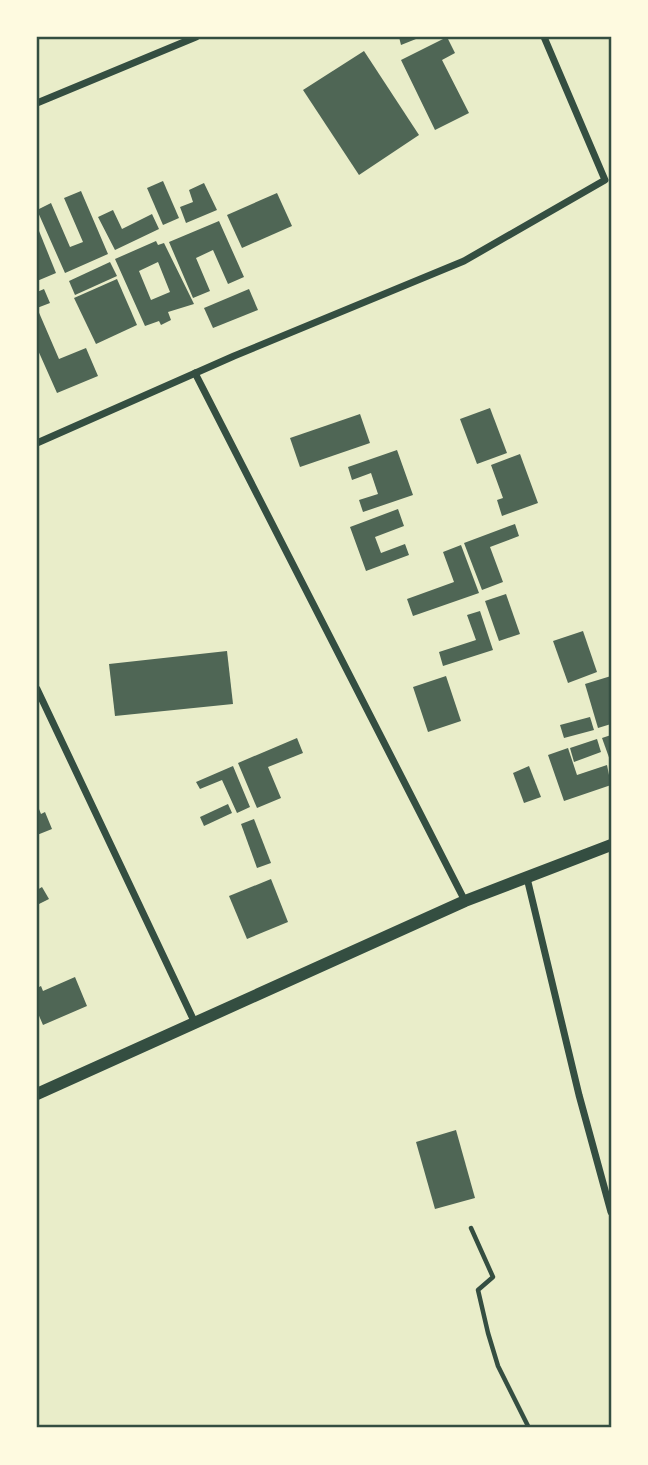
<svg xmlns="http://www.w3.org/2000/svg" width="648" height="1465" font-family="Roboto,sans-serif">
<rect width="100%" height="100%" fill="#e9edc9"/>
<g fill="#4f6655" fill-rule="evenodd">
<path d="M399 37H421L401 45Z"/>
<path d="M447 37 455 53 442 60 469 113 435 130 401 60Z"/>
<path d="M364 51 419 135 359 175 303 90Z"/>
<path d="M163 181 179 218 163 225 147 188Z"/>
<path d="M204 183 217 210 186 223 180 207 193 202 189 190Z"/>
<path d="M81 191 108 254 65 273 37 210 51 203 70 247 83 242 64 198Z"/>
<path d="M277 193 292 226 242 248 227 215Z"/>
<path d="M113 210 122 229 152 214 159 229 115 250 98 217Z"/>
<path d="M219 221 244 277 228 284 213 250 196 258 210 291 193 298 169 242Z"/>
<path d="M37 226 56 273 37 281Z"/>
<path d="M156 241 158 245 164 243 194 304 168 312 171 320 161 325 159 321 145 326 115 259ZM158 262 170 292 151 300 139 271Z"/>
<path d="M110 262 117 276 75 295 69 281Z"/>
<path d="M117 279 137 325 96 344 74 298Z"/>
<path d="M44 289 50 303 37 308 59 359 86 348 98 376 57 393 37 348V292Z"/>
<path d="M249 289 258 310 213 328 204 308Z"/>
<path d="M490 408 507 453 477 464 460 419Z"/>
<path d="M360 414 370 443 300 467 290 438Z"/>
<path d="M397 450 413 495 363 512 359 500 378 494 371 473 352 480 348 467Z"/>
<path d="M520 454 538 503 502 516 497 500 503 498 491 465Z"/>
<path d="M398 509 404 526 375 537 381 553 405 544 409 555 366 571 350 527Z"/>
<path d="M515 524 519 536 490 547 503 582 482 590 464 543Z"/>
<path d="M461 545 479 593 413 616 407 599 454 582 443 552Z"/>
<path d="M506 594 520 634 499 641 485 601Z"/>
<path d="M480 611 493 650 443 666 439 652 476 640 467 615Z"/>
<path d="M583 631 597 672 568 683 553 641Z"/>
<path d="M227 651 233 704 115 716 109 664Z"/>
<path d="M446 676 461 721 428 732 413 687Z"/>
<path d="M611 676V724L598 728 585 684Z"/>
<path d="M590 717 594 730 564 738 560 725Z"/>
<path d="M611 735V763L602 738Z"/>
<path d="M297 738 303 753 268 767 281 798 257 808 238 763Z"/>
<path d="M597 739 601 752 574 762 570 748Z"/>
<path d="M568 748 577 775 607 765 611 785 564 801 548 755Z"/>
<path d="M233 766 250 807 237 813 222 780 200 789 196 782Z"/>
<path d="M529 766 541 797 524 803 513 773Z"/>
<path d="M37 804 41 814 45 812 52 829 37 835Z"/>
<path d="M228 804 232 813 204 826 200 817Z"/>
<path d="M254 819 271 863 257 868 241 824Z"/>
<path d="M271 879 288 922 247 939 229 896Z"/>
<path d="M42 887 49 899 37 905V890Z"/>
<path d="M75 977 87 1006 43 1025 37 1011V988L41 986 43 991Z"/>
<path d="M456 1130 475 1198 435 1209 416 1142Z"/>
</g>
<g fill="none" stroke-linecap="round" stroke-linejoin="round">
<path stroke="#344e41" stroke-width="4.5" d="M471 1228 493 1277 478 1290 488 1333 498 1366 529 1428"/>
<g stroke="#344e41" stroke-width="7">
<path d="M37 103 196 37"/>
<path d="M195 373 465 901"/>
<path d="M37 443 234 356 464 261 605 180 544 37"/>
<path d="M37 689 195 1023"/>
<path d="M527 878 579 1095 611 1212"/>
</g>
<path stroke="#344e41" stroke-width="12" d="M37 1094 465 901 611 845"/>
</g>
<rect width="648" height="1465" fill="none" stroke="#fefae0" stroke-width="77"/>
<rect x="38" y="38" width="572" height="1388" fill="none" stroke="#344e41" stroke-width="2.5"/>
</svg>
